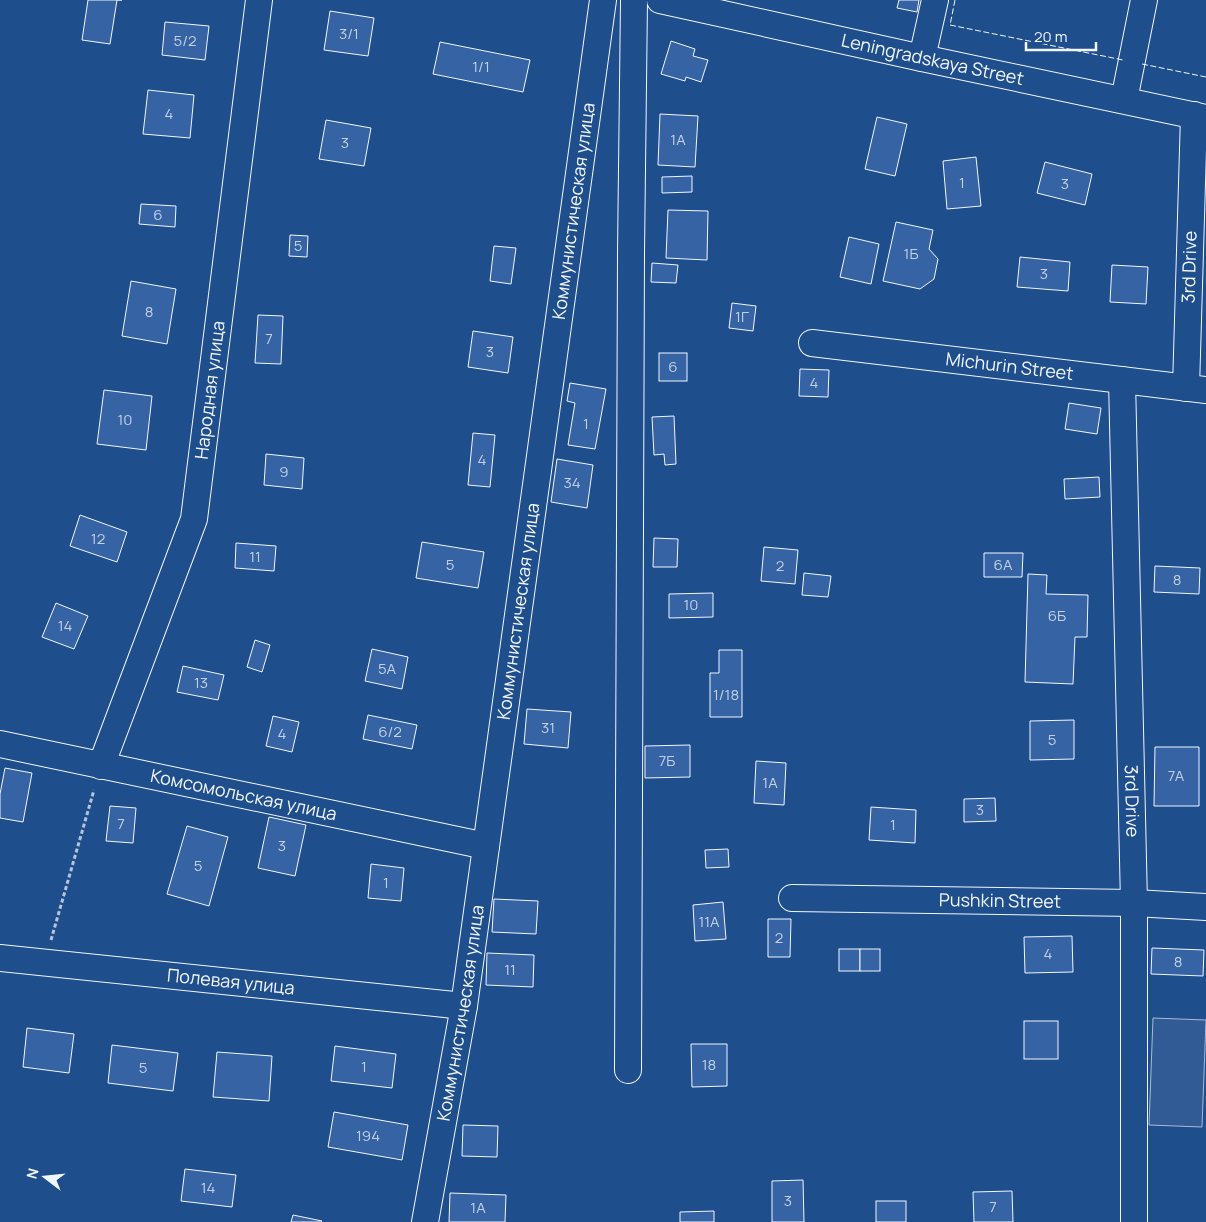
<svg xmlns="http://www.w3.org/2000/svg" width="1206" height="1222" font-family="Manrope,sans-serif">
<rect width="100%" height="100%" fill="#1f4e8c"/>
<path fill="#305b95" stroke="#a8bbd7" d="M1153 1018 1206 1020 1202 1127 1149 1125Z"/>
<g fill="#3563a3" stroke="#f2f6ff">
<path d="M88 0H122H117L110 44 82 40Z"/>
<path d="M899 0H919L917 12 897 8Z"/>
<path d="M330 11 374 18 368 56 324 50Z"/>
<path d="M165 22 209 26 205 60 162 55Z"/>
<path d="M671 41 695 49 693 56 708 60 701 82 686 77 685 81 661 74Z"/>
<path d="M440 42 530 60 523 92 433 74Z"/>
<path d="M148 90 194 95 190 138 143 134Z"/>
<path d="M660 114 698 116 695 167 658 165Z"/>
<path d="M877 117 907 124 895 176 865 169Z"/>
<path d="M326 120 371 128 364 166 319 159Z"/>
<path d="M976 157 981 206 947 209 943 161Z"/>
<path d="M1045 162 1092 174 1085 205 1037 193Z"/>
<path d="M692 176V192L662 193V177Z"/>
<path d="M141 204 176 206 175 227 139 224Z"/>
<path d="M668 210 708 211 707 260 666 258Z"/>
<path d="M896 222 933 230 929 249 938 259 934 279 920 289 883 281Z"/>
<path d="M290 235 308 236 307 257 289 256Z"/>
<path d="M849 237 879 244 871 284 840 277Z"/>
<path d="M494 246 516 248 511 284 490 281Z"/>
<path d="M1020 257 1070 262 1068 291 1017 287Z"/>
<path d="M652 263 678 265 676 283 651 282Z"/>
<path d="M1112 265 1148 267 1146 304 1110 302Z"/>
<path d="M131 281 176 289 167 344 122 336Z"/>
<path d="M732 303 756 306 753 331 729 328Z"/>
<path d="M258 315 283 316 281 364 255 363Z"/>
<path d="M473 331 513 337 508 373 468 367Z"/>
<rect x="659" y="353" width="28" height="28"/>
<path d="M800 369 829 370 828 397 799 396Z"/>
<path d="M570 383 606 389 595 449 568 445 575 403 567 401Z"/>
<path d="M104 390 152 396 146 450 97 444Z"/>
<path d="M1069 403 1101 408 1097 434 1065 429Z"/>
<path d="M674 416 676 464 665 465 664 454 654 455 652 417Z"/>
<path d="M473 433 495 435 490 487 468 485Z"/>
<path d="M266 454 304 458 302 489 264 485Z"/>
<path d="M557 459 593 465 587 508 551 502Z"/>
<path d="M1099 477 1100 497 1065 499 1064 479Z"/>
<path d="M80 515 127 532 117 562 70 546Z"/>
<path d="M654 538 678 539 677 567H653Z"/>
<path d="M422 542 484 552 478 588 416 578Z"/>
<path d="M236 543 276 546 274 571 235 568Z"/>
<path d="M764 547 798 550 795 584 761 581Z"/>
<path d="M984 553H1023L1022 577H984Z"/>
<path d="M1155 566 1200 568 1199 594 1154 592Z"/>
<path d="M804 573 831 576 828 597 802 595Z"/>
<path d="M1028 574 1047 575 1046 594 1088 595 1087 637H1075L1073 684 1025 682Z"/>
<path d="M713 593V617L669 618V594Z"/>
<path d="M56 603 88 616 74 649 42 637Z"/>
<path d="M255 640 270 645 262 672 247 667Z"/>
<path d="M372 649 408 657 402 689 365 681Z"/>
<path d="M719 650H742V717H710V673H719Z"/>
<path d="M183 666 224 675 218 700 177 692Z"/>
<path d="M527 709 571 712 568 748 524 744Z"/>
<path d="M368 715 417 725 412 749 363 739Z"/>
<path d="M273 716 299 722 292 752 266 746Z"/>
<path d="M1074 720V759L1030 760V721Z"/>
<path d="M690 745V777L645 778V746Z"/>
<path d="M1155 747H1199V806H1154Z"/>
<path d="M756 761 786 763 784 805 754 803Z"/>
<path d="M5 768 32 773 23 822 0 818V794Z"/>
<path d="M995 798 996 821 964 822V799Z"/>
<path d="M110 806 136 808 133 843 106 841Z"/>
<path d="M871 807 916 810 915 843 869 840Z"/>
<path d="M269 817 306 825 295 876 258 868Z"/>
<path d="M187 826 228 837 209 906 167 894Z"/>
<path d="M728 849 729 867 706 868 705 850Z"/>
<path d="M371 864 404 868 401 901 368 898Z"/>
<path d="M494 899 538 901 536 934 492 932Z"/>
<path d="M723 902 726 939 695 941 693 905Z"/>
<path d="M768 919H791L790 957H768Z"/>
<path d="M1072 936 1073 972 1025 973 1024 937Z"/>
<path d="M1152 948 1204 950 1203 976 1151 974Z"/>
<rect x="839" y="949" width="21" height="22"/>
<rect x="860" y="949" width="20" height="22"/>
<path d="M487 953 534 955 533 987 486 985Z"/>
<rect x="1024" y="1021" width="34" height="38"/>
<path d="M27 1028 74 1034 69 1073 23 1067Z"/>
<path d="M691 1044H727V1086L692 1087Z"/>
<path d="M112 1045 178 1053 173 1091 108 1083Z"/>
<path d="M335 1046 396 1054 392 1088 331 1081Z"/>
<path d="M217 1052 272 1056 269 1101 213 1097Z"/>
<path d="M334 1112 408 1125 402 1160 328 1147Z"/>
<path d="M463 1125 498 1126 497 1157 462 1156Z"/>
<path d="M185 1169 236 1175 232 1207 181 1201Z"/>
<path d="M803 1180 804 1222H772V1181Z"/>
<path d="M1012 1191 1013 1222H974L973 1192Z"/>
<path d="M450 1193 506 1195 505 1222H449Z"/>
<rect x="876" y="1201" width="30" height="21"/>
<path d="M714 1211V1222H680V1212Z"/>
<path d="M293 1215 322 1221 321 1222H291Z"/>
</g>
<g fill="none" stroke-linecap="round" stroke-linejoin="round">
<g stroke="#f2f6ff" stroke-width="28">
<g id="minor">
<path id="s1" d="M660 0 922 58 1206 118"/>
<path d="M922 58 935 0"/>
<path d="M1124 100 1144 0"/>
<path id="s2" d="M812 343 1206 390"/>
<path id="s3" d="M1122 380 1134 903V1222"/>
<path id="s4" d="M1186 388 1194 115"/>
<path id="s5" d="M0 744 486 846"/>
<path id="s6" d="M101 766 194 519 259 0"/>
<path id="s7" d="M792 898 1134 903 1206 907"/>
<path id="s8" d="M0 958 464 1006"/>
<path d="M628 1070 631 253 634 0"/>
<path id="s9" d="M425 1222 464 1006 603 0"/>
</g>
</g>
<path stroke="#b3c4dc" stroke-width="3" stroke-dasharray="4 2.5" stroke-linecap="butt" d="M51 940 94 790"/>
<use href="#minor" stroke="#1f4e8c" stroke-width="26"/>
<g stroke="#f2f6ff" stroke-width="1" stroke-dasharray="6 2.5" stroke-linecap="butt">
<path d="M955 0 950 25 1123 60"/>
<path d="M1142 64 1206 77"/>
</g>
</g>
<g text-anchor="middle" stroke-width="4" stroke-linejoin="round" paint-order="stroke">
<g font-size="15" fill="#c3d1e8">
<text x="349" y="39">3/1</text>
<text x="185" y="46">5/2</text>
<text x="481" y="72">1/1</text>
<text x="169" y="119">4</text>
<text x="678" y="145">1А</text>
<text x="345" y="148">3</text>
<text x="962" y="188">1</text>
<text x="1065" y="189">3</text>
<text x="158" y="220">6</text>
<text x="298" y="251">5</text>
<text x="911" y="259">1Б</text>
<text x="1044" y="279">3</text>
<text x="149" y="317">8</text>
<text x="742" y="322">1Г</text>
<text x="269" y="344">7</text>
<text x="490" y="357">3</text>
<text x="673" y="372">6</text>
<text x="814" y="388">4</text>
<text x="125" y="425">10</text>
<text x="586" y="429">1</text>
<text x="482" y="465">4</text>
<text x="284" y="477">9</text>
<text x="572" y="488">34</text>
<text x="98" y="544">12</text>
<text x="255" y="562">11</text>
<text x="450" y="570">5</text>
<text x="1003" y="570">6А</text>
<text x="780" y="571">2</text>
<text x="1177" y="585">8</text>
<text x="691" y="610">10</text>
<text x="1057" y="621">6Б</text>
<text x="65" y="631">14</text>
<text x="387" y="674">5А</text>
<text x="201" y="688">13</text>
<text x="726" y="700">1/18</text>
<text x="548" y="733">31</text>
<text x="390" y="737">6/2</text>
<text x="282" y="739">4</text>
<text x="1052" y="745">5</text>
<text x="667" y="766">7Б</text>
<text x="1176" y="781">7А</text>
<text x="770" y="788">1А</text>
<text x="980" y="815">3</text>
<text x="121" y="829">7</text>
<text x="893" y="830">1</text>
<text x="282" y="851">3</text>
<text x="198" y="871">5</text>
<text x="386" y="888">1</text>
<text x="709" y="927">11А</text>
<text x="779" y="943">2</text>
<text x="1048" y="959">4</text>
<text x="1178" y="967">8</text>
<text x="510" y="975">11</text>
<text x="709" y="1070">18</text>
<text x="364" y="1072">1</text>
<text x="143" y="1073">5</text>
<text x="368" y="1141">194</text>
<text x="208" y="1193">14</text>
<text x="788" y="1206">3</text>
<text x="993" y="1212">7</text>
<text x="478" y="1213">1А</text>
</g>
<g font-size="18" fill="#f2f6ff" stroke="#1f4e8c">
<text dy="6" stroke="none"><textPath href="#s1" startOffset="279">Leningradskaya Street</textPath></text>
<text dy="6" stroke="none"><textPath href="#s9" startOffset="1022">Коммунистическая улица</textPath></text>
<text dy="6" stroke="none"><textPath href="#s4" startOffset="121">3rd Drive</textPath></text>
<text dy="6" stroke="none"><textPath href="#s2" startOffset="199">Michurin Street</textPath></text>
<text dy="6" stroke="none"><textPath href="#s6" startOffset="394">Народная улица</textPath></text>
<text dy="6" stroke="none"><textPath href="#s9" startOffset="618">Коммунистическая улица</textPath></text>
<text dy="6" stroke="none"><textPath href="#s5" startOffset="249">Комсомольская улица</textPath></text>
<text dy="6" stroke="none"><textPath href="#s3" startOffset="421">3rd Drive</textPath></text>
<text dy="6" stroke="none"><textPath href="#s7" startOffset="208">Pushkin Street</textPath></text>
<text dy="6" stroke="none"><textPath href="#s8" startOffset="232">Полевая улица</textPath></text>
<text dy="6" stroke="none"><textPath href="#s9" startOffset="212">Коммунистическая улица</textPath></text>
</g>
</g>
<g transform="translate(45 1177) rotate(286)" stroke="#1f4e8c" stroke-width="4" paint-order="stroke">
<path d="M0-4L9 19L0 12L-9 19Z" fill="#f2f6ff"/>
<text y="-8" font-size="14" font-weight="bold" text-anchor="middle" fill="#f2f6ff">N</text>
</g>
<path d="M1026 42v8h70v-8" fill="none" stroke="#f2f6ff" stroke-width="2.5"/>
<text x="1034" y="42" font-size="15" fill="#f2f6ff" stroke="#1f4e8c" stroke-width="4" paint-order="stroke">20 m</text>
</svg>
